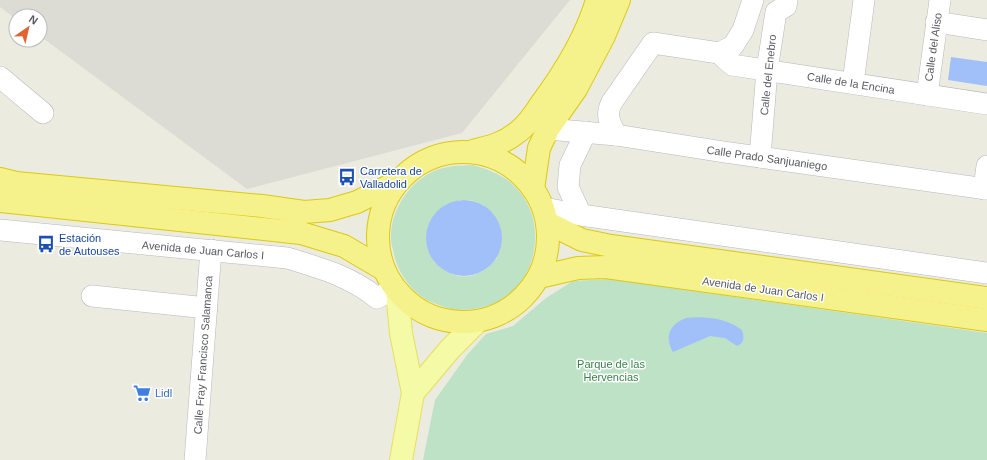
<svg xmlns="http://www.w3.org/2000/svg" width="987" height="460" font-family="Arial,sans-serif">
<rect width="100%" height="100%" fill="#ebebe0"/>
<path fill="#dcdcd4" d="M0 0H570L462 133 247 189 40 36V16H16V19L0 7Z"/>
<g fill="#bde2c5" fill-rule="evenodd">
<path d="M473 165C488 170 502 174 513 185 545 214 541 268 509 295 495 307 469 312 451 309 446 308 440 305 434 303 414 296 398 274 394 254 393 249 391 244 391 239 390 206 416 172 448 167 456 165 465 166 473 165ZM458 200H471L483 205 497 258C477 282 455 282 433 261Z"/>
<path d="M610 279 987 333V460H423L435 400 467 355 486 334 513 326 546 298 573 281Z"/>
</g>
<g fill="#a1c0f9">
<path d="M951 57 987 62V86L948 80Z"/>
<circle cx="464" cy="238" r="38"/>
<path d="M686 318C705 316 726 318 742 330 744 336 745 343 737 346L725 338 710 336 673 352C664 336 670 324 686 318Z"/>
</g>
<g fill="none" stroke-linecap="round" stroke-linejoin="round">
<g stroke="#b7b8be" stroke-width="22">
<g id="minor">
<path d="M936 22 987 30"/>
<path d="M719 53 732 65 987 104"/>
<path d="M0 77 43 113"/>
<path d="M853 83 864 0"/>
<path d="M927 95 940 0"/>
<path d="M548 129 616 135 724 152 987 189"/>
<path d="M616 135C610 123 605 115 612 102L653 43 719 53 733 46 743 30 753 0"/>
<path d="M760 157 767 70 776 12 786 6 787 0"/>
<path d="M984 189 987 166"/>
<path d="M544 208 581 215 987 273"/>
<path d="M581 215 568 187 570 165 586 132"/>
<path d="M0 230 287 258C320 268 350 276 377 298L395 289"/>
<path d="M92 296 207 308"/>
<path d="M195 460 211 250"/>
</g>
</g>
<g stroke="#e8df5b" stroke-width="24">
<g id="major">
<path d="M397 291 401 333 413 393 401 460"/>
<path d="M413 393 450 349 478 321"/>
</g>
</g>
<g stroke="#ddc90d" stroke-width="24">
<g id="highway">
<path d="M473 151C488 147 503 144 515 134 526 127 534 115 541 104 564 73 586 38 597 0"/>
<circle cx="463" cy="237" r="85"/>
<path d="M0 179 16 183 262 206 304 212 330 210 357 202 397 182"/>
<path d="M533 189 539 148 548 129 576 89 604 36 619 0"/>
<path d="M0 201 301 233 344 246 383 269"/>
<path d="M548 223 582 240 611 246 987 298"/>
<path d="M539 277 578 268 606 267 987 320"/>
</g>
</g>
<use href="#minor" stroke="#fff" stroke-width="21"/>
<use href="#major" stroke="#f5faa6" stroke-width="22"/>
<use href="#highway" stroke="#f6f28b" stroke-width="22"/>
</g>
<defs>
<g id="bus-bare" transform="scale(1.38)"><path d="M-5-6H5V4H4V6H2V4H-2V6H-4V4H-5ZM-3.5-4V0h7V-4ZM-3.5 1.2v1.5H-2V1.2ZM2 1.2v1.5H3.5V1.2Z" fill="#1a4fb4" stroke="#fff" stroke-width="2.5" paint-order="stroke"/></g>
<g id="supermarket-bare" transform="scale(1.38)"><path d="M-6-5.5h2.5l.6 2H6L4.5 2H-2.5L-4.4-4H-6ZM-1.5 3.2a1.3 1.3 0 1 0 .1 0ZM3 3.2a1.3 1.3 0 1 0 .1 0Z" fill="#3f7fe0" stroke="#fff" stroke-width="2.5" paint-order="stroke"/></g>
</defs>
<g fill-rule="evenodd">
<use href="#bus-bare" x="347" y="177"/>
<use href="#bus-bare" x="46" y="244"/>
<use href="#supermarket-bare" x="142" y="393"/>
</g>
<g text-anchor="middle" stroke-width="3" stroke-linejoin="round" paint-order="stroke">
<g font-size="11" fill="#585a60" stroke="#fff">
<text transform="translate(933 47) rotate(-82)" y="4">Calle del Aliso</text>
<text transform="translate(768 75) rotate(-84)" y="4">Calle del Enebro</text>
<text transform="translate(851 83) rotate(9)" y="4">Calle de la Encina</text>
<text transform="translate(767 158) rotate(8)" y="4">Calle Prado Sanjuaniego</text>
<text transform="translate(203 250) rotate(5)" y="4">Avenida de Juan Carlos I</text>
<text transform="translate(763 289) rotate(8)" y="4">Avenida de Juan Carlos I</text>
<text transform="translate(203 355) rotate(-86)" y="4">Calle Fray Francisco Salamanca</text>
</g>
<g font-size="11" fill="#164399" stroke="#fff" text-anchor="start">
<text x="360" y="175">Carretera de<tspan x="360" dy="13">Valladolid</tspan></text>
<text x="59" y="242">Estación<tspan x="59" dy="13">de Autouses</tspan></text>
</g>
<g font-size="11" fill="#387f4b" stroke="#fff">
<text x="611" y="368">Parque de las<tspan x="611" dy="13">Hervencias</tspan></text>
</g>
<g font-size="11" fill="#366cbe" stroke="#fff" text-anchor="start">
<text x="155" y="397">Lidl</text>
</g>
</g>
<g transform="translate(28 28) rotate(34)"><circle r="19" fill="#ffffff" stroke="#bcbdbf"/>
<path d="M0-3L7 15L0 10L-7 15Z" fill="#de6532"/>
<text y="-6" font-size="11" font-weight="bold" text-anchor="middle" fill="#585a60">N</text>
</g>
</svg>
